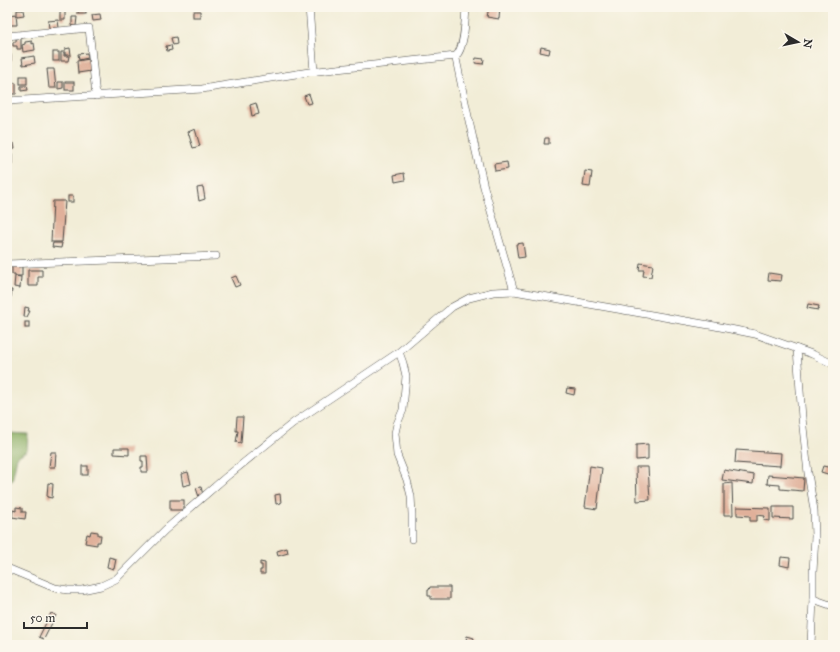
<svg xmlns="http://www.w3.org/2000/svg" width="840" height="652" font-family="'IM FELL Great Primer',serif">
<rect width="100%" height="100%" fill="#fbf7ec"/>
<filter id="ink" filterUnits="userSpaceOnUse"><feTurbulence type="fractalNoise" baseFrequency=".025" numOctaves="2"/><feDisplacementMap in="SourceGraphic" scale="8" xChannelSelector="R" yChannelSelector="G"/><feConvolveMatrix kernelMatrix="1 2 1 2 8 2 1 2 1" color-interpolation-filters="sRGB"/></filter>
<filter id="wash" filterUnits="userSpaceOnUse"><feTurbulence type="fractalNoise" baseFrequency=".012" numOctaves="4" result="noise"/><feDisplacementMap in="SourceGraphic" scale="16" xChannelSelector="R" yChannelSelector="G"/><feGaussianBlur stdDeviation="0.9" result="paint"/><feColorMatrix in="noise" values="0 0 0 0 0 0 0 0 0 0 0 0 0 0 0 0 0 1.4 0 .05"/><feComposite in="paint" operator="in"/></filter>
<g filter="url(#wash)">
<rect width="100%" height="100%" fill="#f2edd7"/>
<path fill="#88ac61" stroke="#5a6c46" d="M7 433 28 434 27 450 17 457 12 481H7Z"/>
<g id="blocks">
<g fill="#e0b09a">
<rect x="78" y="7" width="8" height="7"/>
<path d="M489 7H500L499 19 487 17Z"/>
<path d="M17 10H23L24 15 17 16Z"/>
<path d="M65 11V20H60V12Z"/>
<rect x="193" y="11" width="7" height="6"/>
<path d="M16 14 17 25H10V15Z"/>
<path d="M100 14 101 20 93 21 92 15Z"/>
<path d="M72 17H77L76 26H72Z"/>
<path d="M58 20 59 28H49L48 21Z"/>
<path d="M176 37 177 44 173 45 171 38Z"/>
<path d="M21 38V49H17V46H13V42H16V39Z"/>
<path d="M32 41V44L34 43 35 50 23 52 22 45 25 44V42Z"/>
<path d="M171 45 172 50 167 51 166 46Z"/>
<path d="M541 47 550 49 549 54 540 52Z"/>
<path d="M70 48 71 55H65V49Z"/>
<rect x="53" y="52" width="6" height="9"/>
<path d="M61 52H64V56H69L68 61H61Z"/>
<path d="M87 53 88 58 79 60 78 54Z"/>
<rect x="7" y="55" width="4" height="7"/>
<path d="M34 56 35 63 23 65 22 58Z"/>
<path d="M476 58 484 59 483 64 475 63Z"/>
<path d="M89 59 91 71 78 73 77 61Z"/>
<path d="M47 69H54L56 88H49Z"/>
<rect x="20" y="76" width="7" height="8"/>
<path d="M58 82H63V88L58 89Z"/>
<rect x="65" y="82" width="9" height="8"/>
<path d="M9 83H16V94H10Z"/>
<path d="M21 86H27L28 90 21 91Z"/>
<path d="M309 94 312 103 307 104 304 96Z"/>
<path d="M256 103 259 114 252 116 250 105Z"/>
<path d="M195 129 200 146 193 148 188 132Z"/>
<path d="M545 138H549V144H544Z"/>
<path d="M14 143 15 149 7 150V144Z"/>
<rect x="7" y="154" width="5" height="10"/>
<path d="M507 162 508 169 495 171 494 164Z"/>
<path d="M585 171 592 172 590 187 583 186Z"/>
<path d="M404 173 405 180 395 182 394 175Z"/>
<path d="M203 187 205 199 199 201 197 188Z"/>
<rect x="68" y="196" width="5" height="6"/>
<path d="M53 201H65L62 242H51Z"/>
<path d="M53 243H62L61 248 52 247Z"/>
<path d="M523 243 525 257 518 258 516 244Z"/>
<path d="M640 263 653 265 651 277 643 276 644 270H639Z"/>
<path d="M12 266H22V276H15V274H12Z"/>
<path d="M28 270H42V277H38V286H28Z"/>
<path d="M769 273 782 275 781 281 768 280Z"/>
<path d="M15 276 21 277 20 288 14 287Z"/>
<path d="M236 276 240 285 235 287 231 278Z"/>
<path d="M7 286H9V290H12L11 297H7Z"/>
<path d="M808 304 819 306 818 310 807 308Z"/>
<path d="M25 307 29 308 28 311H30L27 317H24Z"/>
<rect x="25" y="322" width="4" height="6"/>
<path d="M567 388 575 389 574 395 566 393Z"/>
<path d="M237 417H243L241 443 236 442 238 431H236Z"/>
<path d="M648 444V459L636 460V445Z"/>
<path d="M114 448H129V455L114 454Z"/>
<path d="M736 450 781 453 780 466 735 463Z"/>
<path d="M51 452H56L55 467H49Z"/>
<path d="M141 456H147L148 472H141V467H143V461H141Z"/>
<rect x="82" y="466" width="6" height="9"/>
<path d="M590 466 602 468 597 509 585 507Z"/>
<path d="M823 466 832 468 831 475 821 472Z"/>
<path d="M636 467H648L650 500 637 501Z"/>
<path d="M724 470 754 475 753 484 722 480Z"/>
<path d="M188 472 191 484 183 486 181 474Z"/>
<path d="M768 475 804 478 803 491 780 489V485L767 484Z"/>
<path d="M48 483 53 484 52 498 47 497Z"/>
<path d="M732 483 733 515H724V484Z"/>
<path d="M201 487 203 495 199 497 196 488Z"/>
<path d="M280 494 281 503 276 504 275 495Z"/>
<rect x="170" y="500" width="14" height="10"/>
<path d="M16 507 22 508V512H26L25 519 12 517 13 510 16 511Z"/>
<path d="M737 507 770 508V521L764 520 765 516 757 515V521H750V516L737 515Z"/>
<path d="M773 507H793V519L773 518Z"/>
<path d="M91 531 98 532V535H101L100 542H97V545L85 543 87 534 90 535Z"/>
<path d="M287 548 288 553 278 556 277 551Z"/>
<path d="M109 557 116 559 114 569 107 567Z"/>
<path d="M781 557 790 558 789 567 780 565Z"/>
<path d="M260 562 265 563V574H260V570H262V565H260Z"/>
<path d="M430 587H450V599H431V596H428V590H429Z"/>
<path d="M51 613 56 615 44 639 39 637Z"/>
<path d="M467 636 474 638 472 644 467 643 468 640H466Z"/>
</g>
</g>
</g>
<g filter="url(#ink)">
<use href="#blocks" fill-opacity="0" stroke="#494845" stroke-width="1"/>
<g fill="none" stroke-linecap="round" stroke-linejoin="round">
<g stroke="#494845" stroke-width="8">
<g id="minor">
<path d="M309 7 314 72"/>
<path d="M466 7C465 20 465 47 456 56V59L469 121 484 187 514 291"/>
<path d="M7 36 89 28 96 96"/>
<path d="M7 101 202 89 309 72 456 56"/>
<path d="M7 264 216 256"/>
<path d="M797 349 802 418 808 473 814 510 815 536 813 572V599L811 645"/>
<path d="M399 352 403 363 406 376 403 410 397 424 395 433 397 455 407 480 411 496 412 514V539"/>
<path d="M7 568 55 588 68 590H82L101 586 116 579 165 530 226 477 293 423 399 352 452 307 469 298 493 292 514 291 715 326 755 334 812 354 833 364"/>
<path d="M813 599 833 606"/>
</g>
</g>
<use href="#minor" stroke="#fff" stroke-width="7"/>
</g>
</g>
<rect width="840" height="652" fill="none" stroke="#fbf7ec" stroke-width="24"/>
<g transform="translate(798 42) rotate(99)" stroke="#fbf7ec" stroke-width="3" paint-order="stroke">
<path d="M0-3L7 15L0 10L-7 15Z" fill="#2b2b2b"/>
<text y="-6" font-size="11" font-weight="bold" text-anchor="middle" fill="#2b2b2b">N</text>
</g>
<path d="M24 622v6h63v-6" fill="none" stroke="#2b2b2b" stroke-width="2"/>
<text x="30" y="622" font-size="12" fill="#2b2b2b" stroke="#fbf7ec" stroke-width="3" paint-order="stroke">50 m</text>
</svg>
